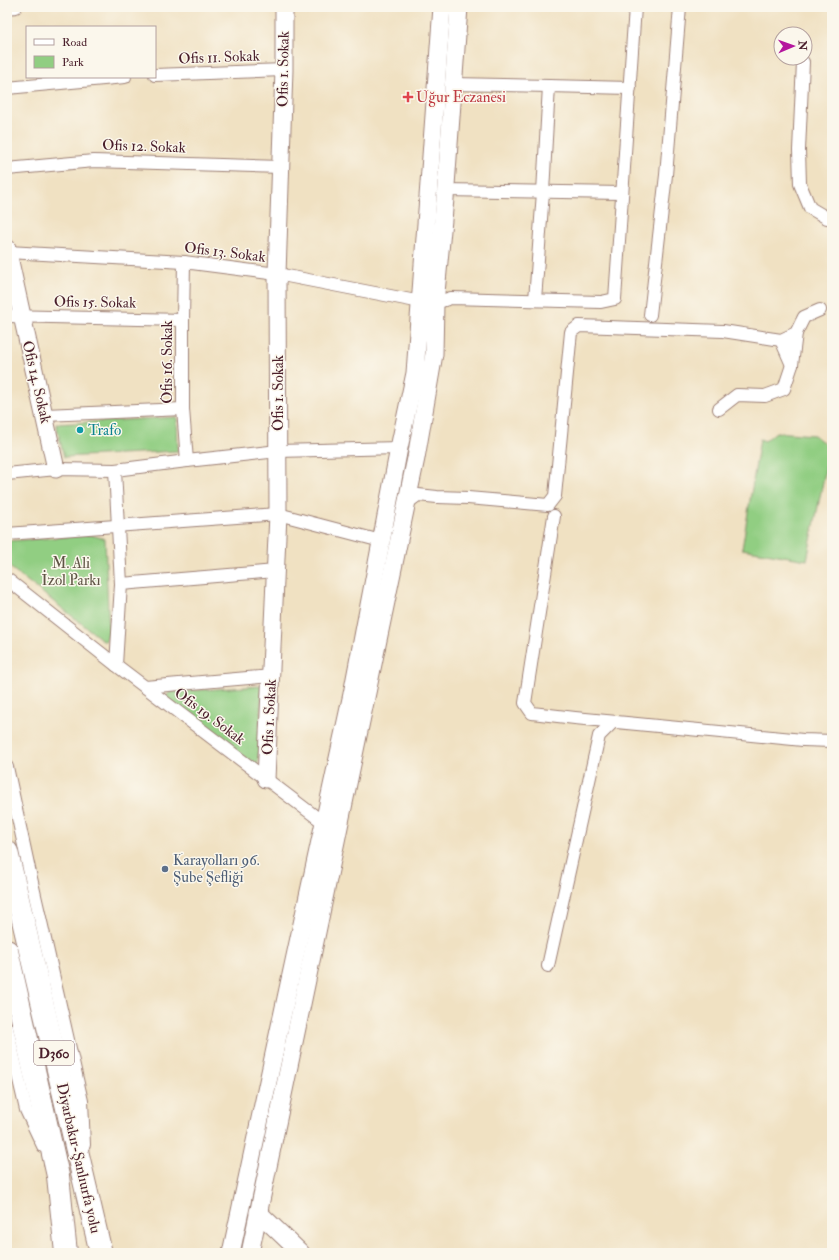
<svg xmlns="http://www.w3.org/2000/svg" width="839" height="1260" font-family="'IM FELL Double Pica',serif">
<rect width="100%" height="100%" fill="#fbf7ec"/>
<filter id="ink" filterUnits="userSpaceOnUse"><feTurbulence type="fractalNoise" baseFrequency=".025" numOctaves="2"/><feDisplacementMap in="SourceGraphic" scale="8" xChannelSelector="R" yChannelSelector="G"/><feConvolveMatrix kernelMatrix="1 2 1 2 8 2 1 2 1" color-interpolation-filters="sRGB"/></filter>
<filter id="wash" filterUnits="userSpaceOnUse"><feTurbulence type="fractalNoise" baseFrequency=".012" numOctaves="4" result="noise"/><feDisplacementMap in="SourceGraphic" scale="16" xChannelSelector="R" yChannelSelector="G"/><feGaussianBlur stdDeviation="0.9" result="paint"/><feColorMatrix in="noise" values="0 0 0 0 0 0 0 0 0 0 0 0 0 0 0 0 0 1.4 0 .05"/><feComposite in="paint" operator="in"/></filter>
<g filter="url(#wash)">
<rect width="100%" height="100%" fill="#f0e1c2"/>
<g fill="#91ce82" stroke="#6e7656">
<path d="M177 417 178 451 64 457 56 424Z"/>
<path d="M776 432 814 435 830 448 807 560 742 549 760 439 765 441Z"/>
<path d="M91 535 105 539 109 633 105 642 7 565V541Z"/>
<path d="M262 686 258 763 256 767 165 698 170 692Z"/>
</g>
</g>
<g filter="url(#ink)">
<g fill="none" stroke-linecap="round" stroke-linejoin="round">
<g stroke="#9d8076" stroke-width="14">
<g id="street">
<path d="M7 8 16 7"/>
<path d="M803 62 799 150 800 184 810 208 827 218H832"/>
<path d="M155 75 284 70"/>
<path d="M453 84 549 86"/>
<path d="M7 88 125 77"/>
<path d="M7 169 94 161 281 167"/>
<path d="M446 190 622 193"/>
<path d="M8 252 184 262 277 274 421 302 435 303 451 298 601 302 615 299 635 7"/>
<path d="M184 262 183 320V409L187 461"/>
<path d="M535 300 543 192 549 86 630 88"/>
<path d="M650 315 666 175 680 7"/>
<path d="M7 316 183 320"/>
<path d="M781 340 792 365 796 333"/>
<path d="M719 409 737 395 765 396 784 389 792 365"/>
<path d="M45 415 183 409"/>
<path d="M115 470 121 584 116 665"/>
<path d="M7 474 56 469 115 470 187 461 278 451 399 448"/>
<path d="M406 504 418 495 437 497 468 498 548 505 555 496 571 332 579 326 723 331 781 340 796 333 804 317 820 310"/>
<path d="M554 516 525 703 532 713 575 718 803 740 832 741"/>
<path d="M7 534 278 514 381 541"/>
<path d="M7 579 116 665 324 823"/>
<path d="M121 584 275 571"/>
<path d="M145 687 271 676"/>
<path d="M7 767 31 878 82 1101 84 1145"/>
<path d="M548 966 599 736 613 722"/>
<path d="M7 1028 26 1110 43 1146"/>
</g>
</g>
<g stroke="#9d8076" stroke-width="19">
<g id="secondary">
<path d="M7 248 56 469"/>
<path d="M266 779 278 514 277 274 284 70V7"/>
<path d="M258 1212 301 1253"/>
<path d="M231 1253 308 896 352 694 399 448 415 373 442 7"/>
<path d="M250 1253 416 458 434 354 435 303 445 199 459 7"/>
</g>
</g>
<g stroke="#9d8076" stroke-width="24">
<g id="highway">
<path d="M7 852 101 1253"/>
<path d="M7 951 58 1176 66 1253"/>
</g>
</g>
<use href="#street" stroke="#fff" stroke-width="12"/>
<use href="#secondary" stroke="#fff" stroke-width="17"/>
<use href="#highway" stroke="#fff" stroke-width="22"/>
</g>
</g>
<path fill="#e0444e" stroke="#fbf7ec" stroke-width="1.5" d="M406 91h4v4h4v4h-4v4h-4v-4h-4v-4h4z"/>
<circle fill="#0f9aa8" stroke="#fbf7ec" stroke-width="1.5" cx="80" cy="430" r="4"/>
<circle fill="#5c6f8a" stroke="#fbf7ec" stroke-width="1.5" cx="165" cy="869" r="4"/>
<g text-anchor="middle" stroke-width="3" stroke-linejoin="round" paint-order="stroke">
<rect fill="#fbf7ec" stroke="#7f6065" stroke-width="1" x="34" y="1041" width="40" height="24" rx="3"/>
<g font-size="14" font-weight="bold" fill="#4a1f2b">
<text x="54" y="1058">D360</text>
</g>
<g font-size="15" fill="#4a1f2b" stroke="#fbf7ec">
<text transform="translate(219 57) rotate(-2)" y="5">Ofis 11. Sokak</text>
<text transform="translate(283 69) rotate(-89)" y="5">Ofis 1. Sokak</text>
<text transform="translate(144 146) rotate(2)" y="5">Ofis 12. Sokak</text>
<text transform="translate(225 252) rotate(7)" y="5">Ofis 13. Sokak</text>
<text transform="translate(95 302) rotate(1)" y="5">Ofis 15. Sokak</text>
<text transform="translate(167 362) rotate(-90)" y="5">Ofis 16. Sokak</text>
<text transform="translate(37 382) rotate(77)" y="5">Ofis 14. Sokak</text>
<text transform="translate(278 393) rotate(-90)" y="5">Ofis 1. Sokak</text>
<text transform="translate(210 716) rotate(37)" y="5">Ofis 19. Sokak</text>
<text transform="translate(269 717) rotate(-87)" y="5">Ofis 1. Sokak</text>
<text transform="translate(79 1158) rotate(77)" y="5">Diyarbakır-Şanlıurfa yolu</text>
</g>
<g font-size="15" fill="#be3a42" stroke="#fbf7ec" text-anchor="start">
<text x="416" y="102">Uğur Eczanesi</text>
</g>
<g font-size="15" fill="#0d838f" stroke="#fbf7ec" text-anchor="start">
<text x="88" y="435">Trafo</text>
</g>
<g font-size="15" fill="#5f5445" stroke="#fbf7ec">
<text x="71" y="568">M. Ali<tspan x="71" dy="17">İzol Parkı</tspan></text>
</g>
<g font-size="15" fill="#4e5e75" stroke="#fbf7ec" text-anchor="start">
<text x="173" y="865">Karayolları 96.<tspan x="173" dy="17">Şube Şefliği</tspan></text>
</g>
</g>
<rect width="839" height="1260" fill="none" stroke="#fbf7ec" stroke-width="24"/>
<rect x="26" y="26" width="130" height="52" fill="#fbf7ec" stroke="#b4a19f"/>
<rect x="34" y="39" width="20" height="6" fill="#ffffff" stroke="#b4a19f"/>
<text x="62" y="46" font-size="12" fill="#4a1f2b">Road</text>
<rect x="34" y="56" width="20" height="12" fill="#91ce82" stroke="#b4a19f"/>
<text x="62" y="66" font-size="12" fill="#4a1f2b">Park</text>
<g transform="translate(793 46) rotate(88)"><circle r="19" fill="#fbf7ec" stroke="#b4a19f"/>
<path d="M0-3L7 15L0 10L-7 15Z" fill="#b5179e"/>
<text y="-6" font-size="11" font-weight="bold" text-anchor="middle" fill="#4a1f2b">N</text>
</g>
</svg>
